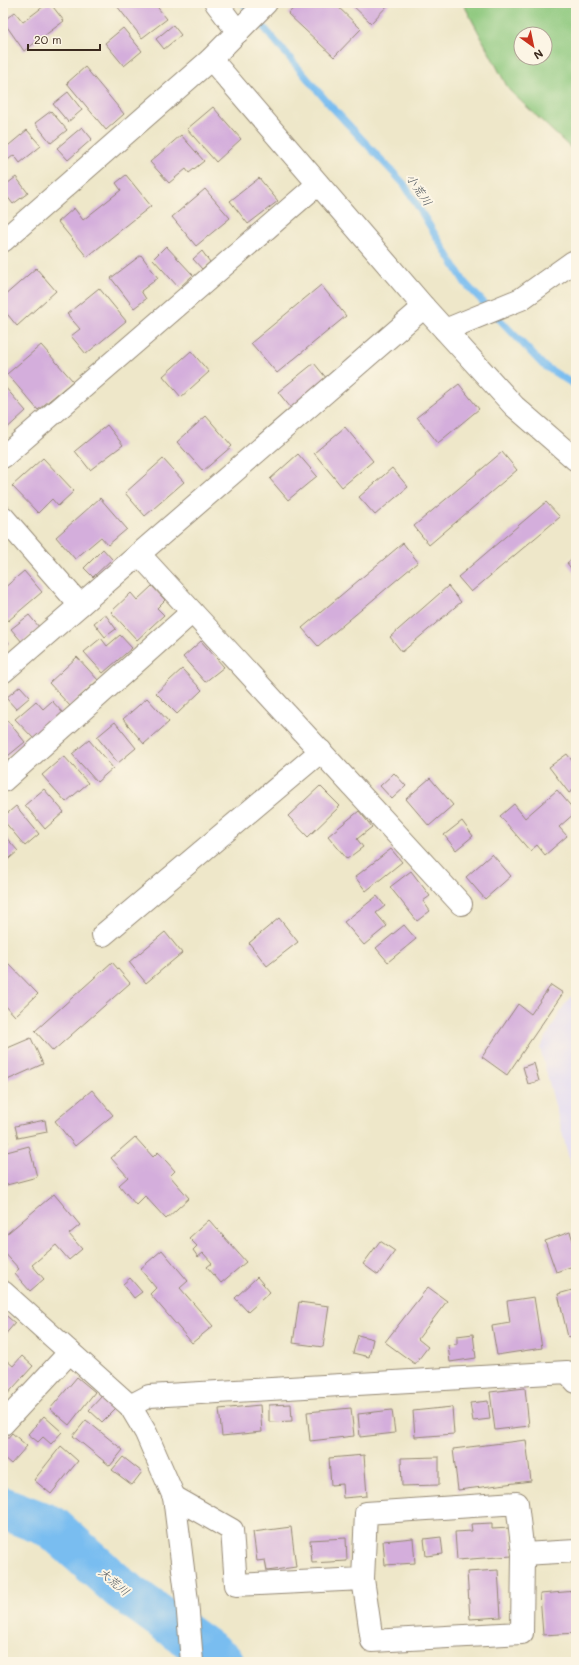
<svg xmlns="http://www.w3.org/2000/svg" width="579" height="1665" font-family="Mali,'Klee One',sans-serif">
<rect width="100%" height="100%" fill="#fcf5e5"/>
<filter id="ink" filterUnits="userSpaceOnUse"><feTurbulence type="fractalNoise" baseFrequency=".025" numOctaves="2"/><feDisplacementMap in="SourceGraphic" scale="8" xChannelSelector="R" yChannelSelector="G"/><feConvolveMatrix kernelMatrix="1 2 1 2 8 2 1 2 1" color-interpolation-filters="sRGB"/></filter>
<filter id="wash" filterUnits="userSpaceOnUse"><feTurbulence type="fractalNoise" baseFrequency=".012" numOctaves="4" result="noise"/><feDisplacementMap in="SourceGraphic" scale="16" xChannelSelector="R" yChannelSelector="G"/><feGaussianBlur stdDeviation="0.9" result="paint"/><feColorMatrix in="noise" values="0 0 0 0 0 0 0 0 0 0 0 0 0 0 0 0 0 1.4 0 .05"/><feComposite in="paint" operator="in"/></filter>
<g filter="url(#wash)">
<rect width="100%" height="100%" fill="#eee7c9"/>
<path fill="#ddd5f6" d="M576 993V1185L540 1048 566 1002Z"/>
<path fill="#8cc87d" stroke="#64794e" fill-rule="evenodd" d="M463 3H576V153L509 90ZM521 34H545V58H521Z"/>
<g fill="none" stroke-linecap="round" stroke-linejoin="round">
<path stroke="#79bdf0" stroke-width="7" d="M243 3 329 104 404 184 465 283 543 365 576 386"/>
<path stroke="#79bdf0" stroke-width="43" d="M3 1508 52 1527 120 1588 223 1662"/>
</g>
<g id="blocks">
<g fill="#d4aedc">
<path d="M48 3H50L64 21 24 51 3 21 15 12 23 22Z"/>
<path d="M121 3H154L167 19 142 38 117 6Z"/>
<path d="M298 3H315L318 6 321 3H334L361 29 334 57 288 14Z"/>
<path d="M350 3H390L371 23Z"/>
<path d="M173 25 181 35 164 49 156 39Z"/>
<path d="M123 28 142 51 124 66 105 43Z"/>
<path d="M85 67 124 114 106 130 67 83Z"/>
<path d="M68 92 82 110 68 122 53 104Z"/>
<path d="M213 107 241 139 216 162 187 129Z"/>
<path d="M51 111 67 130 51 143 35 123Z"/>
<path d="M82 127 92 139 68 160 57 148Z"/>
<path d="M27 130 41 146 20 163 14 155 3 164V150Z"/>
<path d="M181 135 204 161 189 173 186 169 169 183 150 162Z"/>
<path d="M126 175 151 206 87 257 58 222 74 208 83 220 121 190 116 183Z"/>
<path d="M16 177 28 193 13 204 3 191V187Z"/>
<path d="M259 178 278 201 248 224 230 201Z"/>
<path d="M205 189 230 218 196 246 172 217Z"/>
<path d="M166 246 193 275 179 288 153 259Z"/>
<path d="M202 251 210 262 202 269 193 259Z"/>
<path d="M141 255 158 278 141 291 146 299 134 308 111 278Z"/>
<path d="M36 268 56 291 17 326 3 309V297Z"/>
<path d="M321 285 346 316 277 373 251 343Z"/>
<path d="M99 288 126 321 86 354 71 336 80 329 67 314Z"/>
<path d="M41 345 73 381 38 410 7 374Z"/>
<path d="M191 351 209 372 181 397 163 376Z"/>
<path d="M314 363 327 379 291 408 278 392Z"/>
<path d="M459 384 479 409 438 443 417 417Z"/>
<path d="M4 386 26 411 3 432V388Z"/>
<path d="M206 416 232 446 203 471 177 442Z"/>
<path d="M107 425 123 445 90 470 75 451Z"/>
<path d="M345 427 373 461 342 487 314 453Z"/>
<path d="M502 452 517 470 429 545 414 526Z"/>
<path d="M298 454 317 476 288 500 270 479Z"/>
<path d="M43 458 74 491 58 506 52 499 38 513 12 486Z"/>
<path d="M163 459 184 482 145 516 125 493Z"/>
<path d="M392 468 408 487 375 515 359 497Z"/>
<path d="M100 498 127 529 108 545 101 537 75 559 56 537Z"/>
<path d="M546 502 560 517 471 592 458 577Z"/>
<path d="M403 543 418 562 318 646 302 628Z"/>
<path d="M103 549 112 559 93 577 84 568Z"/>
<path d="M576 556V575L567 563Z"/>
<path d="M24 571 42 592 8 621 3 615V589Z"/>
<path d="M152 586 165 600 157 608 164 615 137 640 111 612 131 593 137 600Z"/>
<path d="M448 586 461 602 402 652 390 637Z"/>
<path d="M105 614 116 629 105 637 94 623Z"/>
<path d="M29 615 40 628 22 642 11 629Z"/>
<path d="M3 635 9 643 3 648Z"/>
<path d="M120 635 132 648 103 673 84 652 101 638 107 646Z"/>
<path d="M201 641 224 667 205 682 183 657Z"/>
<path d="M77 657 98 680 70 706 49 683Z"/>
<path d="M182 669 202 690 177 714 156 693Z"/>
<path d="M20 686 30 697 16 709 6 698Z"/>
<path d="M147 698 169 722 144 744 123 719Z"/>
<path d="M36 701 43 709 52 701 63 713 34 739 15 719Z"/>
<path d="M7 720 25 742 3 760V723Z"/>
<path d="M115 722 136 748 118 763 97 737Z"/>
<path d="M89 740 113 768 97 782 72 754Z"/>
<path d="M567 754 576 766V788L569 793 549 767Z"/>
<path d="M64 756 88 783 66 802 42 775Z"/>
<path d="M394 773 406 786 392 799 380 786Z"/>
<path d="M430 778 453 805 429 826 406 799Z"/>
<path d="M320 786 340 806 308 837 288 816Z"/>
<path d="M44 789 64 812 45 829 25 805Z"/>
<path d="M557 790 576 812 559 827 567 836 545 855 537 845 530 851 500 816 514 804 525 818Z"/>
<path d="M16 806 39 834 25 846 3 820V817Z"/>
<path d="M359 811 372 827 357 839 363 847 347 859 328 836Z"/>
<path d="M462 821 473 836 456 850 444 835Z"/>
<path d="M3 834 18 851 3 864Z"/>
<path d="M391 849 402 862 366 891 355 877Z"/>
<path d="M492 854 511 876 485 899 466 877Z"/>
<path d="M411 871 430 896 423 901 430 911 417 921 390 887Z"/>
<path d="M377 896 385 906 376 913 387 926 364 945 344 922Z"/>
<path d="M279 918 298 942 267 966 249 943Z"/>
<path d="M404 925 416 939 388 962 376 948Z"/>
<path d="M165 932 182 953 146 983 129 962Z"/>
<path d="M7 962 38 994 15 1016 3 1003V966Z"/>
<path d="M112 962 130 983 53 1051 35 1031Z"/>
<path d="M551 985 563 993 507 1075 482 1057 518 1004 531 1014Z"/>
<path d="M31 1038 43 1064 3 1082V1050Z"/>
<path d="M534 1063 539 1081 528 1084 523 1067Z"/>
<path d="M92 1090 113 1115 75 1146 55 1121Z"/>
<path d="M45 1120 47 1132 18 1138 15 1126Z"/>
<path d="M3 1129H5L8 1143 3 1144Z"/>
<path d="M135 1137 153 1157 158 1152 175 1171 170 1176 189 1198 166 1219 145 1196 136 1205 119 1185 128 1177 111 1158Z"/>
<path d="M29 1146 37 1177 3 1186V1153Z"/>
<path d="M54 1194 80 1225 69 1234 82 1249 69 1260 56 1245 32 1265 44 1279 30 1291 14 1273 19 1269 3 1251V1237Z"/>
<path d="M209 1220 246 1262 221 1283 207 1267 212 1263 203 1253 198 1257 193 1250 197 1246 189 1238Z"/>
<path d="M570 1232 576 1249V1265L556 1272 545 1241Z"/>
<path d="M380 1241 395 1251 378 1275 363 1264Z"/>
<path d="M162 1250 188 1281 180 1288 213 1326 192 1343 150 1294 156 1288 140 1269Z"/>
<path d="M257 1277 270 1292 248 1312 235 1298Z"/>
<path d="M130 1278 142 1292 134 1298 123 1284Z"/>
<path d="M428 1287 447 1301 418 1339 428 1347 415 1364 385 1342Z"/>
<path d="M576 1289V1335L568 1337 558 1294Z"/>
<path d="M534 1297 542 1348 497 1355 492 1326 510 1323 507 1301Z"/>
<path d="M299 1302 329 1306 323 1347 293 1343Z"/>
<path d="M3 1313 15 1323 3 1337Z"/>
<path d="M473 1334 476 1358 450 1362 448 1345 457 1344V1336Z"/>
<path d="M358 1335 373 1339 369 1357 353 1353Z"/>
<path d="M22 1356 33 1366 3 1399V1360L5 1359 13 1366Z"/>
<path d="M77 1377 95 1392 69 1425 50 1409Z"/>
<path d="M525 1388 529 1426 495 1430 490 1392Z"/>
<path d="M102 1396 116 1408 102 1422 89 1410Z"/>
<path d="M488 1401 490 1419 473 1421 470 1403Z"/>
<path d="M291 1404 292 1421 269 1422V1405Z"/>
<path d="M260 1405 262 1432 222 1436 219 1409Z"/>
<path d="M452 1407 454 1434 415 1437 413 1411Z"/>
<path d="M351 1408 354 1436 310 1441 307 1412Z"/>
<path d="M392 1410 395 1433 360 1437 358 1414Z"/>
<path d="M44 1416 62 1432 51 1444 43 1437 38 1442 28 1434Z"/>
<path d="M86 1420 123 1450 110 1466 73 1436Z"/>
<path d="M12 1433 27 1446 11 1464 3 1457V1443Z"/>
<path d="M526 1440 531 1481 458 1490 453 1449Z"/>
<path d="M61 1446 78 1461 51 1494 34 1480Z"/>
<path d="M364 1455 367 1496 343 1498 342 1484 331 1485 329 1458Z"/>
<path d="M123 1457 142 1472 132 1485 112 1470Z"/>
<path d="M439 1457V1485L402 1486 401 1458Z"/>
<path d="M492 1523V1529L510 1528 512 1556 457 1560 455 1532 472 1531 471 1524Z"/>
<path d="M291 1527 296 1567 267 1571 265 1560 257 1561 253 1532Z"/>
<path d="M441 1537 443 1554 426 1556 424 1539Z"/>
<path d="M346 1538 347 1561 312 1563 310 1540Z"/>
<path d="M413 1538 415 1563 385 1565 383 1541Z"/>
<path d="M498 1570 501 1617 470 1619 467 1572Z"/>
<path d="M576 1591V1633L543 1635 540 1594Z"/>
</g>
</g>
</g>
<g filter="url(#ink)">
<use href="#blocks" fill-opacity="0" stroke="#948874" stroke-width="1"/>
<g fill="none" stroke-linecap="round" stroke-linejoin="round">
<g stroke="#948874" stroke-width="24">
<g id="minor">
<path d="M216 3 238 32"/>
<path d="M211 59 424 307 514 406 576 460"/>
<path d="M3 241 211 59 266 3"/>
<path d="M445 330 521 299 573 262H576"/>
<path d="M3 457 318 184"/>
<path d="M3 517 80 605"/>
<path d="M139 554 461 904"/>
<path d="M3 672 424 307"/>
<path d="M3 781 192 612"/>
<path d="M103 935 321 751"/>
<path d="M3 1292 130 1406 146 1433 174 1497 187 1601 192 1662"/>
<path d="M130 1406 149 1396 567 1372 576 1382"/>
<path d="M3 1424 70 1352"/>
<path d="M174 1497 232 1530 236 1585 363 1579 366 1513 517 1503 523 1554 522 1633 372 1641 363 1579"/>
<path d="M523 1554 576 1551"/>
</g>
</g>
<use href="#minor" stroke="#fff" stroke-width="22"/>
</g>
</g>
<g text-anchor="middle" stroke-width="4" stroke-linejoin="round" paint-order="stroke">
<g font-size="12" font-style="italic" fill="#4e565d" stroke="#fcf5e5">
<text transform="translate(419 190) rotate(56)" y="4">小荒川</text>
<text transform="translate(114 1582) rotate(40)" y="4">大荒川</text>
</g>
</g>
<rect width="579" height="1665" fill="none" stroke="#fcf5e5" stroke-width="16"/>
<g transform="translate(533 46) rotate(147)"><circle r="19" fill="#fcf5e5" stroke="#afa495"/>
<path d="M0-3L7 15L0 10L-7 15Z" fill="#c8321e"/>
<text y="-6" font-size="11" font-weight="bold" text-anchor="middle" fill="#3b2a1e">N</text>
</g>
<path d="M28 44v6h72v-6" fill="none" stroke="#3b2a1e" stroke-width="2"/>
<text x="34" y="44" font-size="12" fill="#3b2a1e" stroke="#fcf5e5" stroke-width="3" paint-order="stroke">20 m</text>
</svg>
